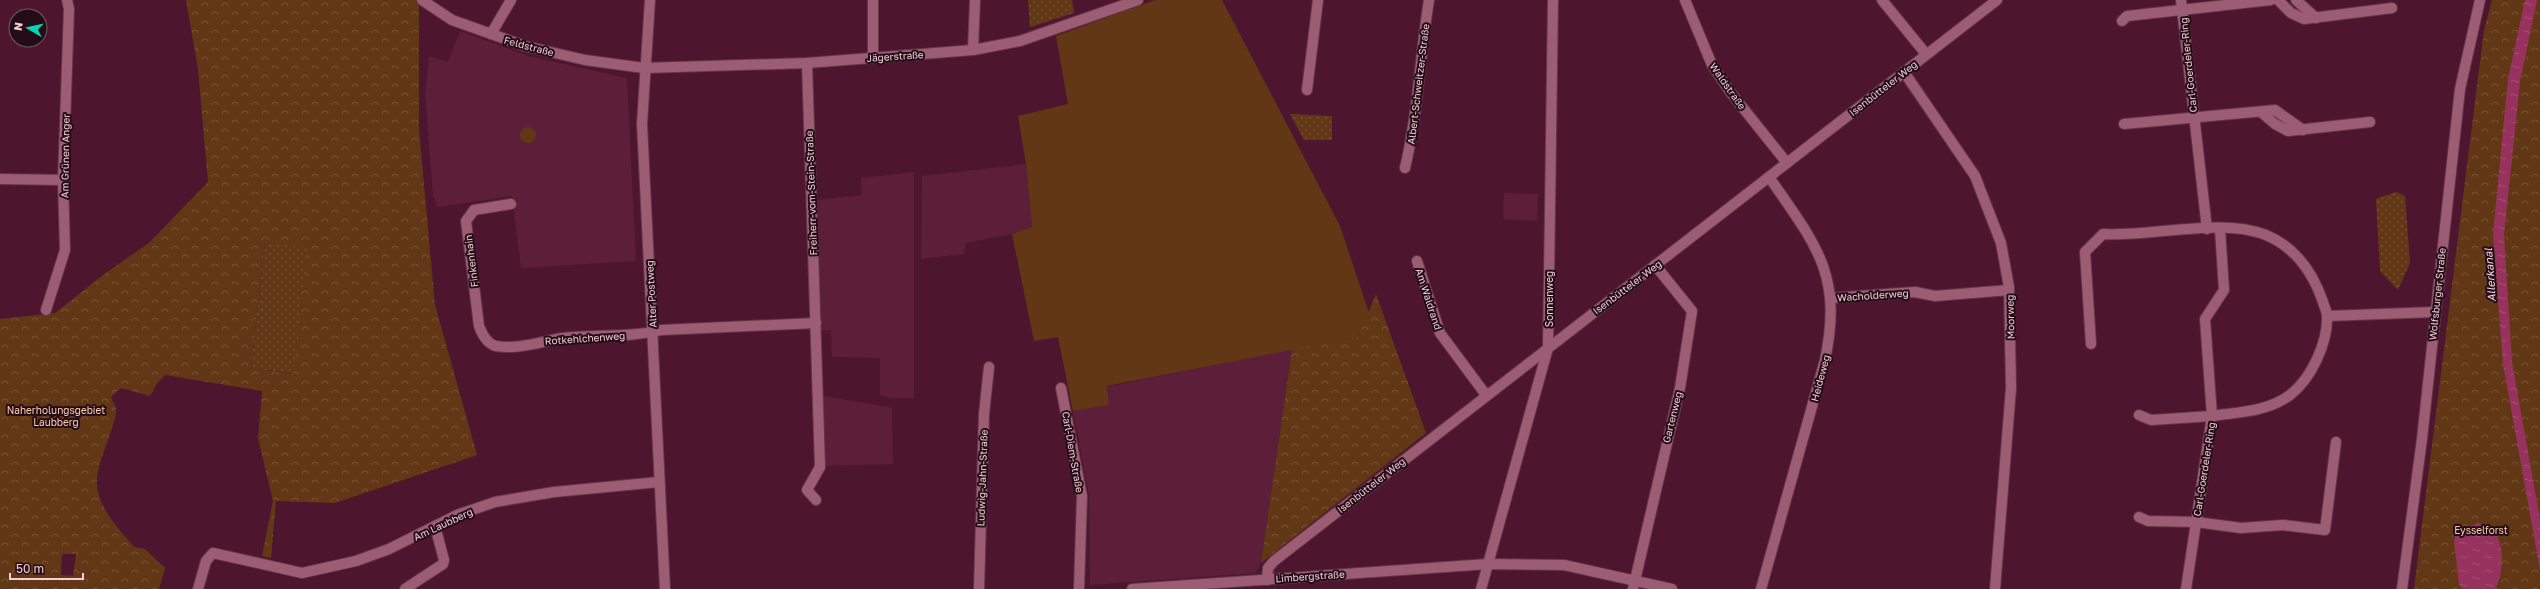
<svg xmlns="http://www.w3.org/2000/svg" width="2540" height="589" font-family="'Golos Text',sans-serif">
<defs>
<pattern id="forest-crowns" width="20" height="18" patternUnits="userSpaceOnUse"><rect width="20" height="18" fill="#613715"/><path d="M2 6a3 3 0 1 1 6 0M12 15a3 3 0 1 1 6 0" fill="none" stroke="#785336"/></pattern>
<pattern id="park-dots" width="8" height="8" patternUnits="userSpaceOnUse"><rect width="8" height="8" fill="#613715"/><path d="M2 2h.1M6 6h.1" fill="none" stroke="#785336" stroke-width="1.8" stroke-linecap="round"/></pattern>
<pattern id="water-ripples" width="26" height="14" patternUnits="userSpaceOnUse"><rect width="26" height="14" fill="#97325e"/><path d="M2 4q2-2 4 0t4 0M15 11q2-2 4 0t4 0" fill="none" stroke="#a64f74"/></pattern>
</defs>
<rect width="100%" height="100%" fill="#4d162e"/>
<g fill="#5c1e38">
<path d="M460 31 528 56 627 78 636 261 521 268 512 196 438 207 433 196 425 94 429 56 448 62Z"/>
<path d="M1026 164 1032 227 1012 234 966 243 964 254 921 259 922 176Z"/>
<path d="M914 172V398H891L880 395V358L832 357 831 330 820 331 816 200 862 195 861 178Z"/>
<path d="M1504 193 1538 194 1537 221 1503 219Z"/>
<path d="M1292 349 1261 563 1256 573 1090 585 1089 495 1073 411 1109 405 1107 387Z"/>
<path d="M820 395 892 408 893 464 822 466Z"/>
</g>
<g fill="#613715">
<path d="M1155 0H1222L1340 226 1369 313 1358 337 1107 386 1109 405 1073 411 1058 337 1034 341 1012 234 1032 227 1026 164 1018 116 1068 104 1056 36Z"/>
<circle cx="528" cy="135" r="8"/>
</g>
<g fill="url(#forest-crowns)" fill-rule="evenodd">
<path d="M186 0H416L419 2V130L435 305 477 455 335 503 276 501 271 558 262 556 273 501 258 438 262 391 165 375 156 385 150 396 121 388 111 397C112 400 115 405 116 408 118 420 98 460 97 479 95 505 119 529 134 547L145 549 165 568 159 589H0V319L55 313 107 272 149 243 208 182 198 69ZM265 243 292 374 251 368ZM62 554H76L73 576 61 575Z"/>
<path d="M2492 0H2540V589H2414L2484 30Z"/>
<path d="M1376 294 1426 433 1261 563 1292 349 1358 337Z"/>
</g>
<g fill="url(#park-dots)">
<path d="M1028 0H1072L1074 13 1030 27Z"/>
<path d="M1290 114 1332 116V140H1304Z"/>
<path d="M2396 192 2405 196 2410 263 2398 290 2380 271 2376 199Z"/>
<path d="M265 243 307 247 293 374 251 368Z"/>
</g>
<g fill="url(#water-ripples)">
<path d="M2525 0H2537L2520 82 2504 235 2512 362 2540 519V570L2503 364 2493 234 2508 79Z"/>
<path d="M2478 523C2481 524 2487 525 2490 527 2506 539 2504 574 2495 589H2463L2459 585 2454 541 2456 533Z"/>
</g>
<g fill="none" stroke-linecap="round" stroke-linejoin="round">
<g stroke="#633649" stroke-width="12">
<g id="minor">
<path d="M422 0 452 20 525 46 585 60 644 68 807 63 973 50 1020 41 1138 0"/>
<path d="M650 0 642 124 665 589"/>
<path d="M873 0V57"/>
<path d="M1685 0 1712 65 1731 93 1787 163"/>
<path d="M1882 0 1926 54"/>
<path d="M2181 0 2207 229"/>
<path d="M2278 0 2291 13 2304 19 2392 8"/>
<path d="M2296 0 2316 18"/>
<path d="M2122 21 2127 16 2271 0"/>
<path d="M491 34 511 0"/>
<path d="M973 50 975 0"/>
<path d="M807 63 820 467 807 490 816 500"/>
<path d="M1904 72 1975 176 2001 243 2009 287 2011 388 1995 589"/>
<path d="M1307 90 1318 0"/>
<path d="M2261 112 2275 124 2288 131 2370 122"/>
<path d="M2124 124 2275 110 2303 130"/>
<path d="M1405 168C1418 113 1420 56 1429 0"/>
<path d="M0 179 63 180"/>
<path d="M511 204 474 210 466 221 479 326C482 334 487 344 496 346 517 350 543 341 563 338 596 334 629 338 662 330L816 323"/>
<path d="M1417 261 1440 333 1486 395"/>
<path d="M1831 298 1915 292 1935 296 2009 290"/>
<path d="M46 310 65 250 63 180 69 9 67 0"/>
<path d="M2327 316 2434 312"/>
<path d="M2091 344 2085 252 2103 234C2151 237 2222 217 2266 235 2295 247 2313 273 2323 302 2324 306 2327 311 2327 316 2328 343 2311 379 2290 395 2267 412 2239 412 2212 416L2186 589"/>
<path d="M1061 388 1082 496 1079 589"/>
<path d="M2139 415 2151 420 2212 416 2205 319 2224 290 2220 229"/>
<path d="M2139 517 2148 521 2196 522 2241 528 2283 525 2325 530 2336 442"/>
<path d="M1488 564 1548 348 1553 0"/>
<path d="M1267 580 1268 568 1274 561 1997 0"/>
<path d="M198 589 206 561 213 553 302 573 356 561 389 549 457 515 495 502 554 492 659 482"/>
<path d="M405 589 443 564 444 560 435 526"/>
<path d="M979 589 984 414 989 367"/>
<path d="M1132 589 1488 564 1564 565 1672 589"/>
<path d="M1633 589 1680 388 1692 311 1655 265"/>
<path d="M1761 589 1825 360C1843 274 1816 245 1769 177"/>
</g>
</g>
<g stroke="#633649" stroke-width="12">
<g id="tertiary">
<path d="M1481 589 1488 564"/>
<path d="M2402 589 2422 439 2460 89 2480 0"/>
</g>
</g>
<use href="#minor" stroke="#9c5d74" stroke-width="10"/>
<use href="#tertiary" stroke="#9c5d74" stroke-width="10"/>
</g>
<g text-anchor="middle" stroke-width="4" stroke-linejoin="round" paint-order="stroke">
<g font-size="10" fill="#f3cfda" stroke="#240c16">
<text transform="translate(529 46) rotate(15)" y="4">Feldstraße</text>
<text transform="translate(895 56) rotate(-4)" y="4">Jägerstraße</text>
<text transform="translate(2188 65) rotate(-96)" y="4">Carl-Goerdeler-Ring</text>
<text transform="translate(1418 84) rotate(-83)" y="4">Albert-Schweitzer-Straße</text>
<text transform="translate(1728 86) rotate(55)" y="4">Waldstraße</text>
<text transform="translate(1883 88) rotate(-38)" y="4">Isenbütteler Weg</text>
<text transform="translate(65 156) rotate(-89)" y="4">Am Grünen Anger</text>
<text transform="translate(811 193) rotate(-92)" y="4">Freiherr-vom-Stein-Straße</text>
<text transform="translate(471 261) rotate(-97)" y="4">Finkenhain</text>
<text transform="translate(1627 287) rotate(-37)" y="4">Isenbütteler Weg</text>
<text transform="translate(651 294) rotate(-93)" y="4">Alter Postweg</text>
<text transform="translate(2437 294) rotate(-84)" y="4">Wolfsburger Straße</text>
<text transform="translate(1873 295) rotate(-4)" y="4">Wacholderweg</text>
<text transform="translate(1429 299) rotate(72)" y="4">Am Waldrand</text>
<text transform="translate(1549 299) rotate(-90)" y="4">Sonnenweg</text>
<text transform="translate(2010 317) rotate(-91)" y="4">Moorweg</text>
<text transform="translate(585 338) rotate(-4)" y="4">Rotkehlchenweg</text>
<text transform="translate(1820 378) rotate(-75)" y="4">Heideweg</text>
<text transform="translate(1672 417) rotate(-76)" y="4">Gartenweg</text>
<text transform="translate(1073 452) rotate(80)" y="4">Carl-Diem-Straße</text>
<text transform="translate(2204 469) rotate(-81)" y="4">Carl-Goerdeler-Ring</text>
<text transform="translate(982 478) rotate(-88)" y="4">Ludwig-Jahn-Straße</text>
<text transform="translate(1371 485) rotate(-38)" y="4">Isenbütteler Weg</text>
<text transform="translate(443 524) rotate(-25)" y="4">Am Laubberg</text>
<text transform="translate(1310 576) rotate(-4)" y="4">Limbergstraße</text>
</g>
<g font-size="10" fill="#ffd0af" stroke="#240c16">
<text x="56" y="414">Naherholungsgebiet<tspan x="56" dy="12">Laubberg</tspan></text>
<text x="2481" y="534">Eysselforst</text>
</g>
<g font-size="11" font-style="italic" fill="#f4d7e0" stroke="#240c16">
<text transform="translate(2490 275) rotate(-94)" y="4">Allerkanal</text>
</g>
</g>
<g transform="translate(28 28) rotate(279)"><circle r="19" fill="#240c16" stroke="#775a64"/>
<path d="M0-3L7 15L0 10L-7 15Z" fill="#07d5b6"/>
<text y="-6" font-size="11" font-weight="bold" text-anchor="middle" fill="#f3cfda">N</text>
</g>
<path d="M10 573v6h73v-6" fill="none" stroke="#f3cfda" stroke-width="2"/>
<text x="16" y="573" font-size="12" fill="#f3cfda" stroke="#240c16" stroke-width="3" paint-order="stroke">50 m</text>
</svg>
